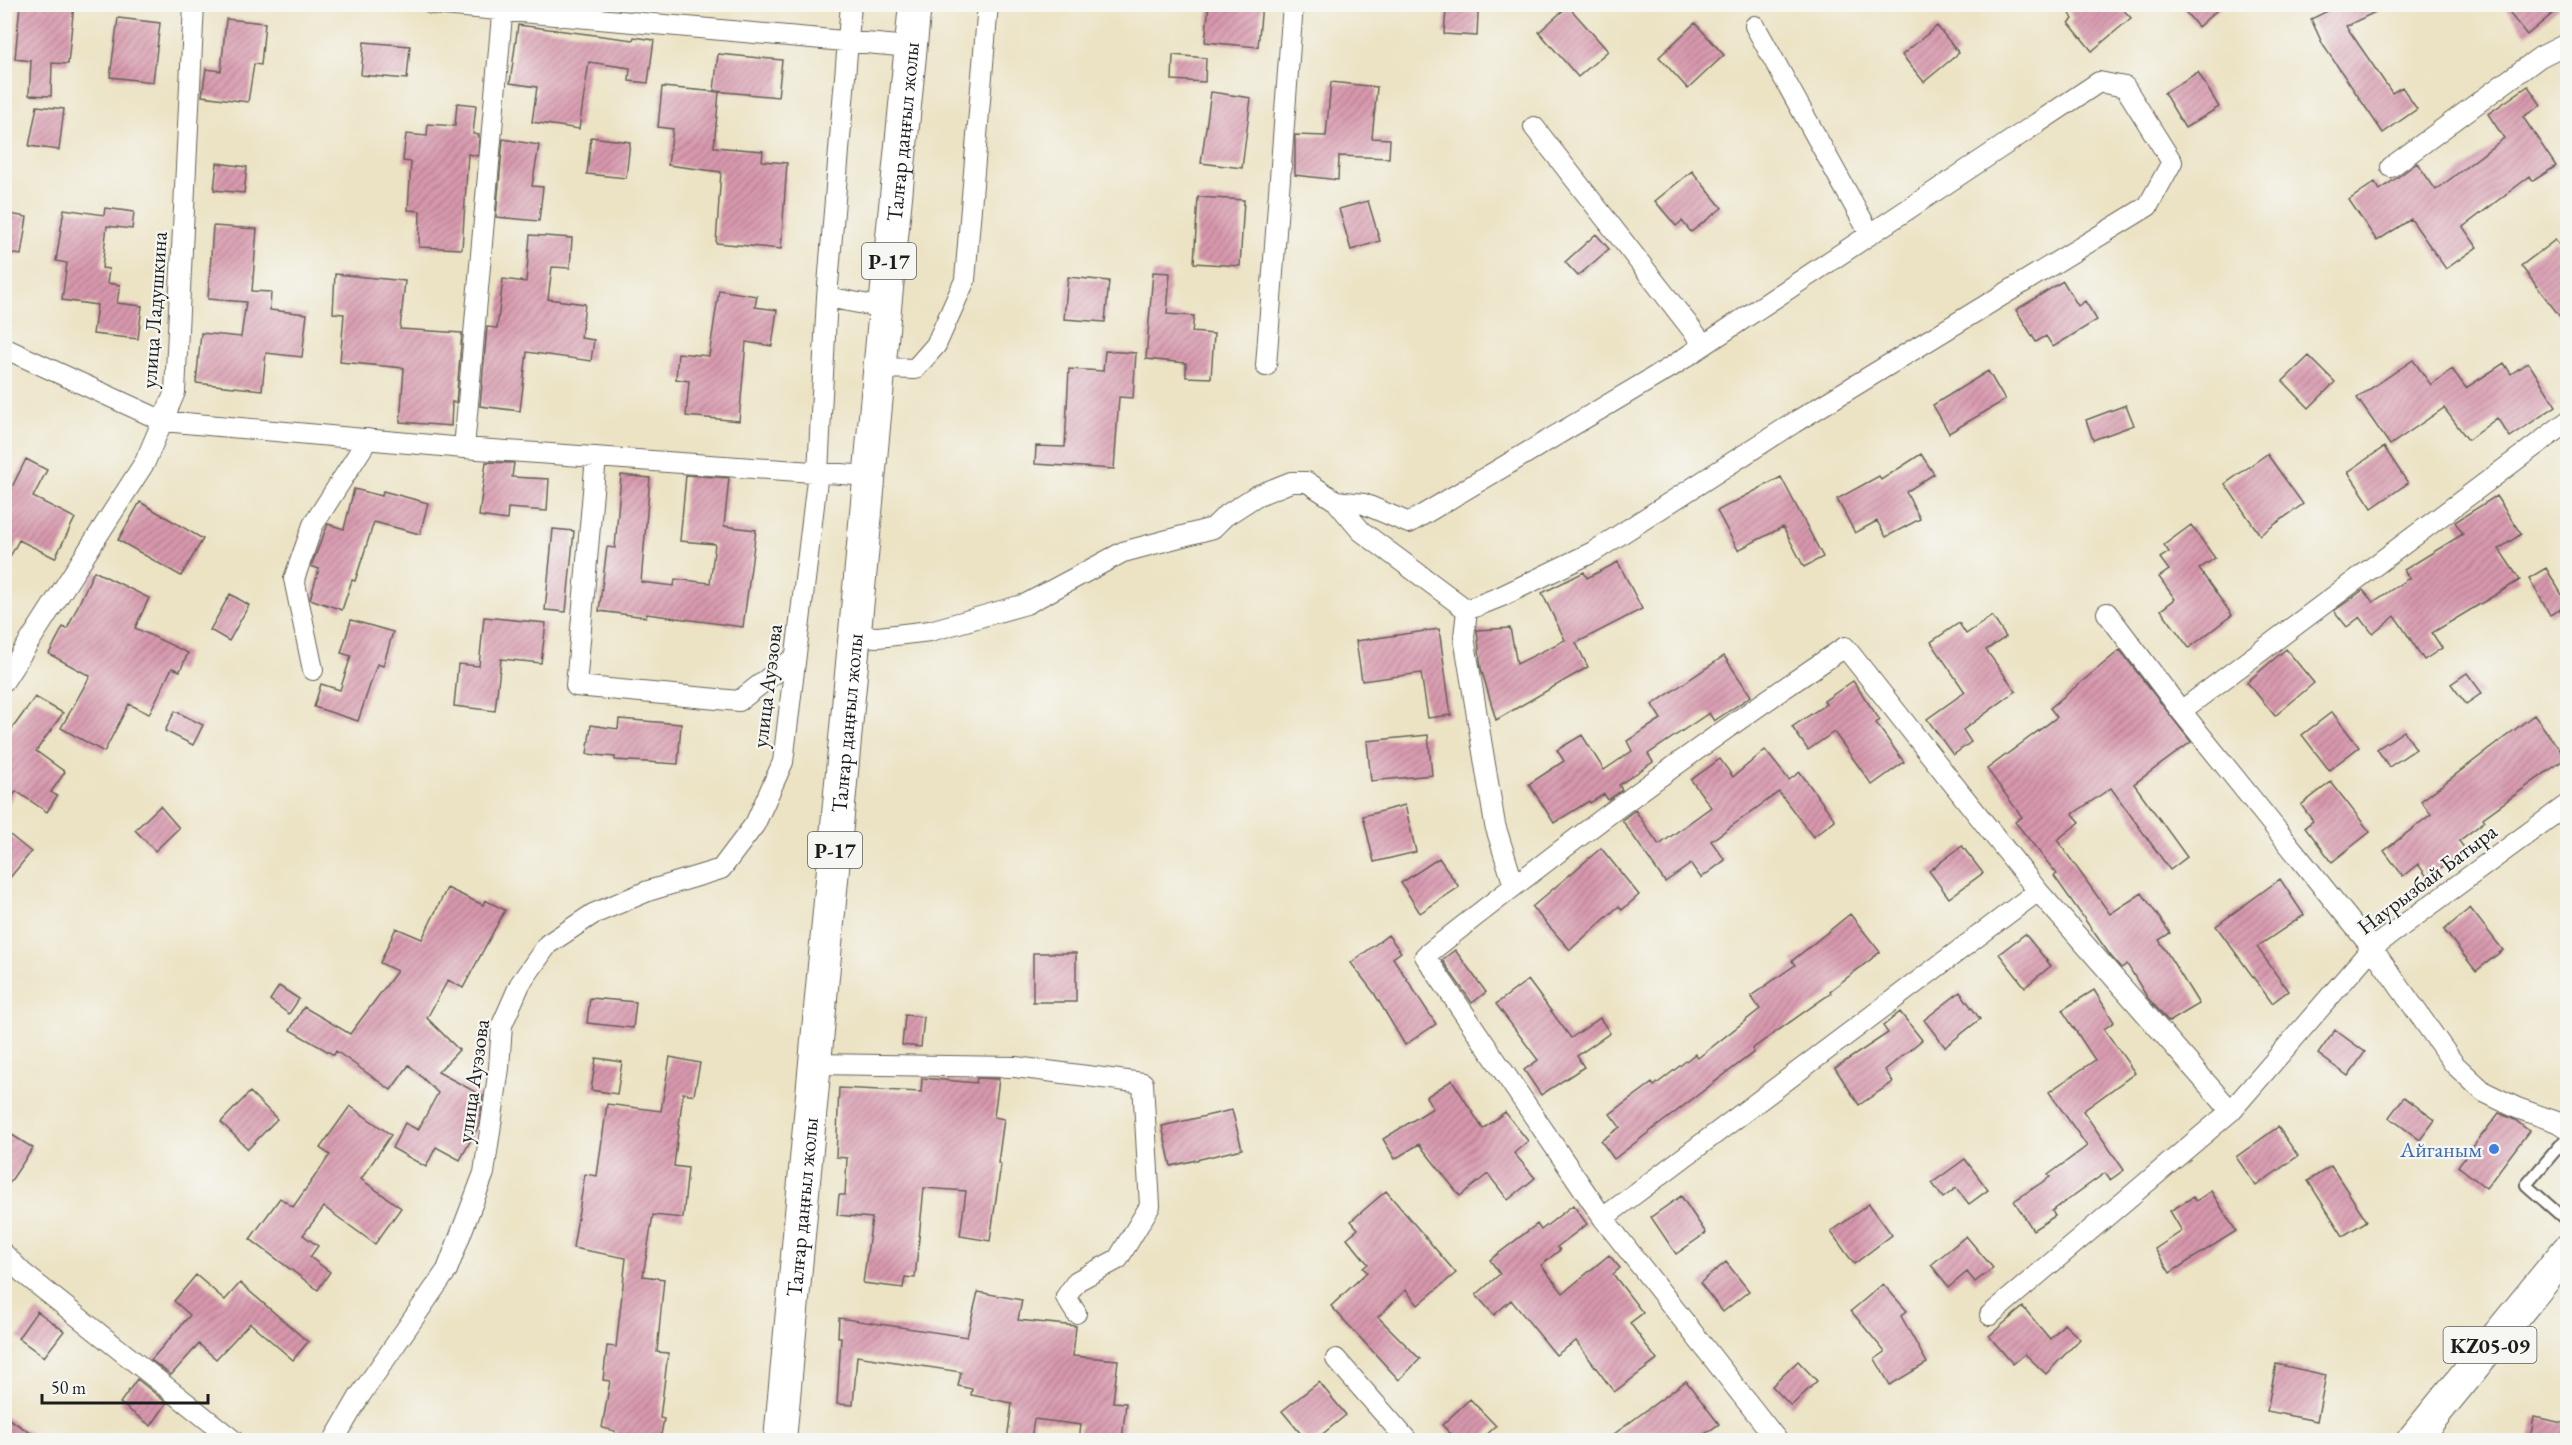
<svg xmlns="http://www.w3.org/2000/svg" width="2572" height="1445" font-family="'EB Garamond',serif">
	<style>
		.building { fill: url(#building-hatch) }
		.lines { fill: none; stroke-linecap: round; stroke-linejoin: round }
		.service-casing { stroke: #656257; stroke-width: 14 }
		.minor-casing { stroke: #656257; stroke-width: 22 }
		.primary-casing { stroke: #656257; stroke-width: 34 }
		.service { stroke: #fff; stroke-width: 10 }
		.minor { stroke: #fff; stroke-width: 20 }
		.primary { stroke: #fff; stroke-width: 32 }
		.shop-dot { fill: #3f7fe0; stroke: #f6f6f2; stroke-width: 2 }
		.labels { text-anchor: middle; dominant-baseline: central; stroke-width: 4.5; stroke-linejoin: round; paint-order: stroke }
		.shield { fill: #f6f6f2; stroke: #5d5d5c; stroke-width: 1.5 }
		.shield-label { font-size: 21px; font-weight: bold; fill: #1c1c1c }
		.street-label { font-size: 22px; fill: #1c1c1c; stroke: #f6f6f2 }
		.shop-label { font-size: 22px; fill: #366cbe; stroke: #f6f6f2; text-anchor: end }
	</style>
	<defs>
		<pattern id="building-hatch" width="6" height="6" patternUnits="userSpaceOnUse" patternTransform="scale(1.5)"><rect width="6" height="6" fill="#d898ad"/><path d="M-1 1l2-2M0 6l6-6M5 7l2-2" fill="none" stroke="#ae7b8c"/></pattern>
	</defs>
	<rect width="100%" height="100%" fill="#f6f6f2"/>
	<filter id="ink" filterUnits="userSpaceOnUse"><feTurbulence type="fractalNoise" baseFrequency=".0167" numOctaves="2"/><feDisplacementMap in="SourceGraphic" scale="12" xChannelSelector="R" yChannelSelector="G"/><feConvolveMatrix kernelMatrix="1 2 1 2 8 2 1 2 1" color-interpolation-filters="sRGB"/></filter>
	<filter id="wash" filterUnits="userSpaceOnUse"><feTurbulence type="fractalNoise" baseFrequency=".008" numOctaves="4" result="noise"/><feDisplacementMap in="SourceGraphic" scale="24" xChannelSelector="R" yChannelSelector="G"/><feGaussianBlur stdDeviation="1.35" result="paint"/><feColorMatrix in="noise" values="0 0 0 0 0 0 0 0 0 0 0 0 0 0 0 0 0 1.4 0 .05"/><feComposite in="paint" operator="in"/></filter>
	<g filter="url(#wash)">
		<rect width="100%" height="100%" fill="#ece3c4"/>
		<g id="blocks">
			<path class="building" d="M20,4H74L68,64L52,63L51,96L29,95L31,61L15,59Z
				M1209,4H1262L1258,47L1205,42Z
				M2065,4H2118L2131,18L2092,51L2069,23L2073,19Z
				M2179,4H2224L2198,27Z
				M2342,4H2392L2346,26L2392,93L2402,87L2417,109L2383,133L2323,45L2311,19Z
				M2502,4H2564L2527,35Z
				M1568,6L1608,51L1578,77L1539,32Z
				M1446,10L1478,13L1477,36L1444,34Z
				M118,18L160,23L153,82L110,77Z
				M226,19L265,23L261,65L254,64L248,102L202,96L206,69L221,71Z
				M1695,23L1724,55L1688,89L1659,57Z
				M518,25L633,40L634,37L654,40L648,83L629,81L630,68L589,62L579,129L532,122L537,87L510,83Z
				M1937,26L1959,53L1924,82L1902,55Z
				M364,42L410,46L407,79L361,75Z
				M718,54L782,60L778,97L714,91Z
				M1173,55L1206,58L1205,82L1172,80Z
				M2198,72L2219,107L2185,128L2164,93Z
				M1331,82L1377,87L1372,138L1390,139L1389,158L1339,156L1338,180L1295,175V135L1326,136Z
				M2528,86L2541,105L2523,117L2556,166L2533,181L2530,176L2463,227L2477,247L2446,269L2411,219L2377,241L2349,200L2375,182L2380,190L2417,163L2436,190L2504,138L2488,114Z
				M662,87L719,92L714,147L763,151L762,161L787,163L781,249L716,243L721,172L668,165L673,129L658,127Z
				M1211,92L1251,98L1242,168L1201,163Z
				M457,103L476,105L473,134L479,135L478,156L468,154L462,249L419,247L420,211L408,210L411,162L403,161L406,134L427,136L428,124L455,126Z
				M37,106L64,109L59,150L29,146Z
				M591,137L630,142L626,178L587,174Z
				M503,139L539,145L532,186L543,187L539,221L496,217Z
				M217,163L247,167L244,193L214,190Z
				M1692,171L1722,208L1691,232L1682,221L1676,226L1655,201Z
				M1198,197L1244,200L1240,266L1194,263Z
				M1368,201L1380,241L1351,250L1339,209Z
				M105,208L134,212L132,229L107,226L102,268L109,269L107,283L120,285L117,303L142,306L138,339L93,334L97,305L62,300L67,263L56,261L64,209L104,215Z
				M4,213L27,217L21,255L4,252Z
				M213,226L257,229L252,291L271,292L270,310L307,314L302,357L266,353L262,390L196,383L201,333L241,337L246,302L208,299Z
				M1596,234L1609,249L1578,276L1565,262Z
				M530,235L572,238L570,268L552,267L548,299L585,304L581,338L594,340L591,361L527,352L520,411L480,406L487,327L497,328L503,279L526,282Z
				M2555,240L2568,256V327L2521,266Z
				M1153,272L1170,273L1167,314L1194,316L1192,332L1214,334L1211,378L1186,377V363L1146,359Z
				M335,274L405,281L400,329L462,333L456,403L452,402L451,426L400,422L404,368L340,362L344,314L333,313Z
				M1068,277L1109,281L1105,322L1064,319Z
				M2063,281L2078,306L2085,301L2097,320L2053,347L2046,336L2036,342L2016,310Z
				M719,290L757,296L755,307L777,310L772,346L746,342L739,421L686,416L689,381L676,379L678,353L709,356Z
				M1105,351L1136,353L1133,398L1119,397L1114,469L1035,464L1036,446L1065,447L1069,369L1103,371Z
				M2309,356L2335,382L2309,408L2283,381Z
				M2413,360L2431,385L2452,369L2466,388L2504,363L2511,374L2528,362L2556,406L2510,437L2497,418L2468,440L2444,408L2390,445L2357,398Z
				M1988,371L2005,400L1949,433L1933,405Z
				M2126,405L2134,425L2093,440L2086,420Z
				M2384,447L2408,483L2372,508L2348,472Z
				M1921,454L1934,474L1906,492L1920,519L1886,537L1877,521L1855,533L1837,499L1879,476L1881,480Z
				M2267,454L2303,504L2260,535L2225,484Z
				M26,459L47,470L33,497L75,518L55,558L19,540L4,568V503Z
				M486,462L514,463L512,477L549,479L547,511L508,508L507,520L479,516Z
				M621,475L650,478L641,582L674,586L675,579L710,583L715,544L680,541L686,475L729,478L724,526L756,530L743,627L647,614L646,617L599,611L607,547L615,548Z
				M1781,477L1823,557L1804,567L1783,527L1738,550L1717,511Z
				M354,489L382,496L383,491L428,503L420,534L374,522L355,581L352,580L342,610L310,599L319,569L311,566L328,524L344,529Z
				M2496,496L2521,534L2499,549L2520,580L2432,633L2442,648L2424,660L2395,616L2373,634L2360,617L2347,627L2334,611L2363,590L2373,602L2409,578L2404,570L2463,534L2455,522Z
				M140,502L203,539L181,576L118,540Z
				M2191,525L2215,558L2199,569L2232,615L2189,648L2161,610L2175,599L2159,577L2169,570L2160,558L2169,552L2164,545Z
				M553,529L574,531L566,612L545,610Z
				M1618,562L1642,609L1576,643L1588,667L1496,720L1481,668L1477,630L1510,628L1517,664L1565,640L1542,593L1584,572L1587,578Z
				M2546,568L2568,605L2550,615L2529,578Z
				M94,571L149,598L135,628L188,653L180,671L172,668L149,714L129,704L104,752L61,728L90,676L49,654L63,627L67,629Z
				M230,594L249,605L229,641L210,630Z
				M1992,616L2006,637L1986,650L2016,691L1963,730L1971,742L1953,755L1927,719L1965,692L1931,642L1959,623L1966,634Z
				M484,617L546,623L541,663L501,659L495,711L454,706L458,664L479,666Z
				M351,620L393,632L383,666L377,664L358,721L314,707L321,684L340,690L351,656L341,653Z
				M1439,629L1451,715L1428,718L1421,673L1362,681L1356,641Z
				M2286,649L2314,683L2275,716L2247,682Z
				M2120,650L2191,742L2134,784L2187,857L2170,870L2111,788L2073,814L2080,822L2057,840L2110,914L2142,893L2170,933L2159,940L2199,1004L2169,1022L2147,997L2127,964L2121,968L2110,955L2054,876L2057,874L2015,822L2022,817L1987,769L2057,717L2050,708Z
				M1724,656L1751,696L1714,721L1709,713L1648,754L1653,762L1619,785L1622,790L1608,800L1604,794L1590,803L1589,801L1554,823L1529,784L1564,761L1557,750L1582,735L1604,770L1632,751L1627,741L1661,719L1652,705Z
				M2467,673L2482,693L2466,704L2451,684Z
				M1853,681L1880,720L1876,723L1904,762L1872,785L1834,732L1808,750L1792,727L1826,704L1824,701Z
				M35,697L63,713L36,751L65,772L51,792L57,796L47,812L16,791L4,810V740Z
				M175,711L203,725L193,745L165,731Z
				M2332,712L2359,747L2329,770L2302,735Z
				M2534,715L2566,758L2483,818L2485,821L2459,841L2465,849L2428,878L2418,864L2403,876L2384,851L2431,814L2421,801Z
				M619,719L681,724L678,764L615,760V757L587,754L591,725L618,729Z
				M2404,731L2416,749L2389,767L2377,749Z
				M1428,735L1432,775L1371,781L1367,741Z
				M1765,750L1789,780L1800,772L1835,820L1813,837L1779,792L1711,841L1725,860L1701,878L1691,864L1665,882L1622,820L1635,810L1659,845L1711,807L1691,780L1720,759L1733,777Z
				M2331,782L2370,832L2332,862L2305,827L2313,821L2301,805Z
				M1405,805L1416,852L1374,862L1363,816Z
				M160,806L179,828L155,851L135,830Z
				M4,830L31,852L4,885Z
				M1962,846L1983,873L1949,898L1929,871Z
				M1601,848L1639,895L1622,910L1619,906L1570,950L1532,907Z
				M1439,858L1459,887L1420,913L1401,883Z
				M2280,879L2304,915L2257,947L2288,991L2272,1003L2216,926Z
				M447,888L483,905L485,900L505,910L463,988L448,980L427,1018L459,1050L438,1072L483,1096L479,1125L460,1160L436,1147L426,1167L392,1148L405,1123L418,1130L438,1093L409,1065L391,1090L336,1051L334,1055L290,1030L304,1007L350,1034L397,971L380,963L396,928L422,939Z
				M2470,908L2503,950L2476,971L2444,930Z
				M1850,914L1880,952L1830,991L1831,993L1752,1049L1754,1052L1614,1159L1601,1141L1620,1127L1610,1114L1652,1083L1654,1086L1695,1054L1698,1058L1760,1009L1751,996L1795,965L1792,961Z
				M2025,934L2051,966L2025,987L1999,954Z
				M1388,935L1401,952L1393,958L1436,1024L1405,1045L1374,993L1351,963Z
				M1455,950L1486,992L1472,1003L1442,960Z
				M1033,953H1076V1002H1033Z
				M1528,980L1571,1038L1600,1018L1610,1033L1577,1056L1584,1067L1541,1095L1524,1070L1538,1060L1496,1004Z
				M279,986L299,999L289,1014L270,1000Z
				M2094,990L2114,1022L2104,1029L2135,1073L2083,1111L2124,1170L2110,1180L2105,1173L2052,1211L2055,1216L2033,1230L2014,1201L2050,1177L2048,1175L2087,1146L2049,1092L2095,1060L2062,1010Z
				M1960,992L1980,1019L1945,1047L1924,1020Z
				M590,998L636,1002L633,1028L587,1023Z
				M1900,1012L1922,1040L1885,1070L1893,1082L1859,1105L1835,1068L1888,1033L1883,1026Z
				M905,1015L924,1017L921,1047L902,1045Z
				M2335,1030L2365,1052L2348,1076L2318,1054Z
				M670,1057L700,1063L694,1095L683,1093L674,1166L688,1168L683,1218L653,1215L643,1276L664,1279L657,1352L668,1353L660,1418L664,1419L660,1440H614L615,1431L602,1428L610,1381L603,1380L607,1346L616,1347L626,1258L573,1248L585,1174L597,1176L607,1104L661,1111Z
				M596,1058L622,1062L617,1094L591,1090Z
				M922,1078L976,1083L977,1078L999,1079L994,1117L1004,1119L998,1163L1001,1164L990,1241L960,1236L966,1191L924,1188L915,1278L905,1277L903,1288L863,1283L872,1218L837,1215L839,1195H845L847,1158L836,1157L839,1088L921,1092Z
				M1452,1080L1483,1129L1505,1112L1528,1141L1514,1153L1535,1178L1508,1200L1488,1174L1460,1196L1419,1144L1395,1159L1383,1139L1433,1108L1426,1097Z
				M250,1092L277,1119L248,1149L221,1122Z
				M2404,1097L2435,1120L2420,1140L2389,1117Z
				M350,1106L391,1135L361,1179L401,1208L375,1244L324,1207L303,1235L318,1246L310,1257L330,1272L318,1290L250,1239L280,1198L293,1207L330,1155L320,1148Z
				M1232,1110L1242,1149L1171,1166L1162,1126Z
				M2499,1113L2515,1120L2529,1131L2486,1188L2458,1166Z
				M2278,1127L2298,1156L2256,1186L2236,1157Z
				M4,1130L33,1148L4,1191Z
				M1965,1159L1988,1190L1969,1204L1956,1188L1943,1198L1932,1183Z
				M2331,1166L2367,1221L2343,1236L2308,1181Z
				M1386,1191L1456,1273L1418,1305L1406,1290L1378,1317L1420,1359L1399,1380L1331,1306L1367,1272L1363,1268L1368,1264L1347,1238L1358,1229L1351,1221Z
				M2211,1191L2236,1231L2170,1273L2155,1249L2182,1231L2170,1211L2193,1197L2196,1201Z
				M1681,1196L1706,1233L1676,1254L1651,1217Z
				M1869,1204L1892,1235L1854,1264L1831,1232Z
				M1573,1205L1587,1224L1557,1247L1560,1250L1541,1265L1563,1293L1609,1255L1620,1268L1613,1274L1643,1313L1630,1323L1657,1360L1614,1392L1576,1341L1556,1355L1511,1300L1494,1315L1476,1295L1500,1274L1490,1260L1537,1224L1541,1230Z
				M1966,1236L1993,1268L1975,1282L1967,1272L1949,1287L1931,1265Z
				M1726,1262L1749,1291L1723,1312L1700,1283Z
				M196,1275L225,1300L240,1283L308,1342L293,1360L250,1323L216,1359L199,1344L171,1375L151,1360L190,1315L174,1301Z
				M1883,1284L1907,1311L1901,1316L1927,1363L1890,1385L1875,1359L1885,1352L1851,1311Z
				M978,1292L1022,1300L1018,1320L1076,1326L1073,1356L1118,1360L1113,1402L1126,1403L1122,1440H1079L1081,1425L1034,1419L1031,1440H1007L1012,1403L971,1395L972,1389L958,1386L961,1372L857,1356L853,1405L837,1404L841,1337H838L839,1318L967,1337Z
				M2023,1307L2050,1339L2064,1324L2080,1339L2046,1374L2025,1354L2013,1364L1989,1336Z
				M37,1311L64,1331L44,1357L18,1338Z
				M1798,1361L1817,1381L1791,1406L1772,1386Z
				M2276,1364L2326,1375L2317,1421L2267,1411Z
				M137,1379L167,1403L151,1426L120,1403Z
				M1686,1381L1719,1424L1696,1440H1606Z
				M1319,1382L1346,1415L1315,1440H1306L1282,1411Z
				M1470,1399L1496,1426L1481,1440H1457L1442,1425Z
				M4,1416L42,1440H4Z
				M2534,1417L2568,1424V1440H2530Z"/>
		</g>
	</g>
	<g filter="url(#ink)">
		<use href="#blocks" fill-opacity="0" stroke="#656257" stroke-width="1.5"/>
		<g class="lines">
			<defs>
				<path id="service" d="M2568,1136L2526,1185L2568,1222"/>
				<path id="minor" d="M432,4L910,47
					M1755,26L1870,234
					M1534,127L1704,345
					M2391,167L2540,57L2568,43
					M827,297L885,308
					M4,348L163,421L464,448L870,476
					M1266,366L1293,4
					M880,368L915,369L936,345L965,280L988,4
					M464,448L503,4
					M596,457L576,686L739,701L794,658
					M1336,501L1364,504L1409,523L1671,367L2099,82L2125,87L2172,162L2148,206L1792,424L1593,552L1502,596L1467,610L1464,637L1495,825L1514,886
					M2107,613L2181,711L2372,948L2454,1064L2484,1092L2517,1108L2557,1122L2568,1129
					M855,636L878,637L930,631L1026,604L1123,552L1213,528L1225,516L1256,496L1291,482H1307L1336,501L1361,531L1467,610
					M313,670L294,579L313,525L368,439
					M4,681L145,462L175,392L194,4
					M2181,711L2568,421
					M815,1064L1015,1067L1143,1083L1150,1206L1118,1259L1077,1281L1066,1297L1076,1313
					M1603,1218L2038,891
					M4,1254L23,1273L233,1440
					M1990,1315L2231,1111L2372,948L2568,804
					M1336,1359L1407,1440
					M334,1440L359,1397L447,1270L484,1173L499,1068L502,1025L520,984L548,944L593,914L648,891L721,869L755,824L783,762L818,472L827,297L851,4
					M1777,1440L1603,1218L1425,956C1561,848 1701,743 1845,647L2038,891L2231,1111"/>
				<g id="primary">
					<path id="s1" d="M780,1440L885,308L915,4"/>
					<path d="M2413,1440L2568,1250"/>
				</g>
			</defs>
			<use href="#service" class="service-casing"/>
			<use href="#minor" class="minor-casing"/>
			<use href="#primary" class="primary-casing"/>
			<use href="#service" class="service"/>
			<use href="#minor" class="minor"/>
			<use href="#primary" class="primary"/>
		</g>
	</g>
	<circle class="shop-dot" cx="2494" cy="1149" r="6"/>
	<g class="labels">
		<g class="shield">
			<rect x="862" y="243" width="54" height="36" rx="4.5"/>
			<rect x="808" y="832" width="54" height="36" rx="4.5"/>
			<rect x="2443.5" y="1327" width="93" height="36" rx="4.5"/>
		</g>
		<g class="shield-label">
			<text x="889" y="261">P-17</text>
			<text x="835" y="850">P-17</text>
			<text x="2490" y="1345">KZ05-09</text>
		</g>
		<g class="street-label">
			<text stroke="none"><textPath href="#s1" startOffset="1314">Талғар даңғыл жолы</textPath></text>
			<text transform="translate(154 310) rotate(-86)">улица Ладушкина</text>
			<text transform="translate(767 686) rotate(-83)">улица Ауэзова</text>
			<text stroke="none"><textPath href="#s1" startOffset="720">Талғар даңғыл жолы</textPath></text>
			<text transform="translate(2427 879) rotate(-37)">Наурызбай Батыра</text>
			<text transform="translate(473 1081) rotate(-82)">улица Ауэзова</text>
			<text stroke="none"><textPath href="#s1" startOffset="234">Талғар даңғыл жолы</textPath></text>
		</g>
		<g class="shop-label">
			<text x="2482" y="1149">Айганым</text>
		</g>
	</g>
	<rect width="2572" height="1445" fill="none" stroke="#f6f6f2" stroke-width="24"/>
	<path d="M42 1394v9h166v-9" fill="none" stroke="#1c1c1c" stroke-width="3"/>
	<text x="51" y="1394" font-size="18" fill="#1c1c1c" stroke="#f6f6f2" stroke-width="4.5" paint-order="stroke">50 m</text>
</svg>
